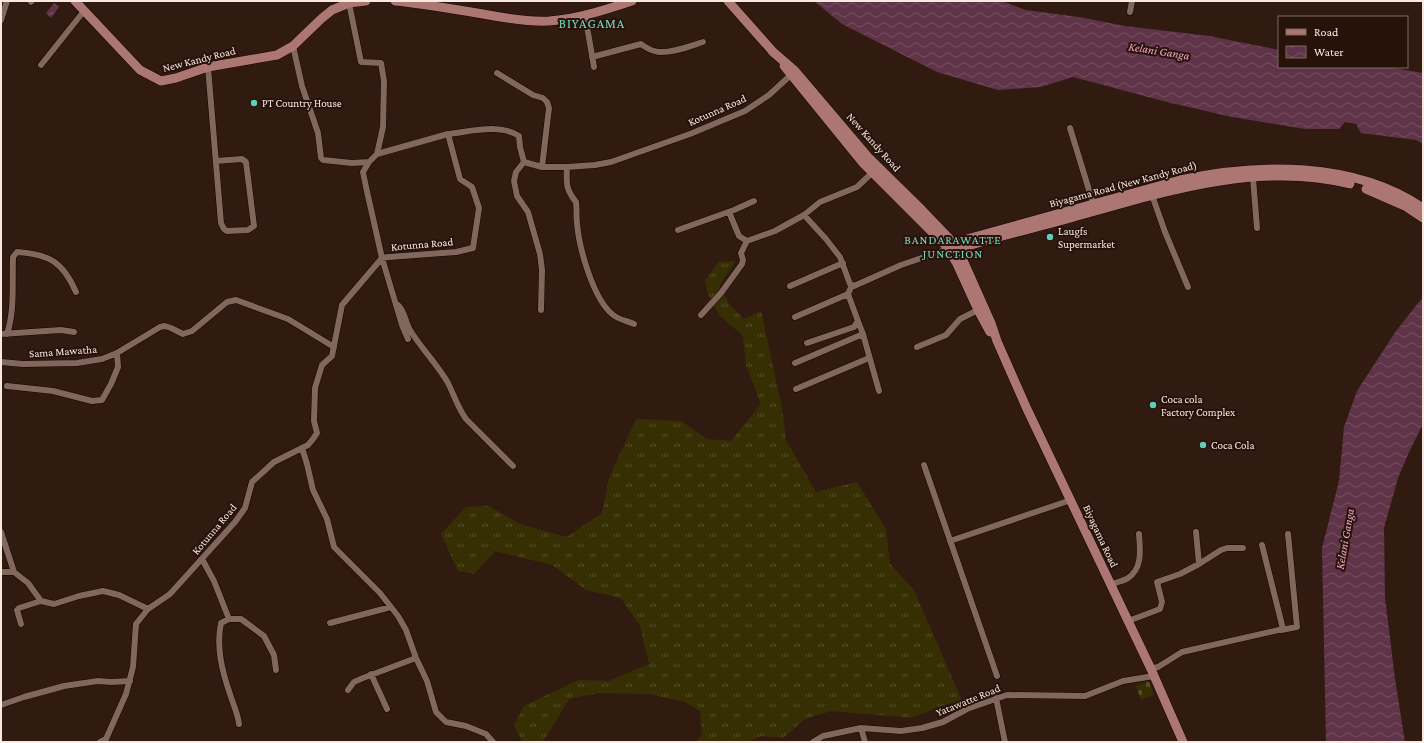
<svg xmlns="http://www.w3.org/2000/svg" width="1424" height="743" font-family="'Crimson Pro',serif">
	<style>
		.grass { fill: url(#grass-tufts) }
		.cemetery { fill: url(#cemetery-stones) }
		.water { fill: url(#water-waves) }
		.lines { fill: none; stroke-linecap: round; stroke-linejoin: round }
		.minor-casing { stroke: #170501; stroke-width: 7 }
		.primary-casing { stroke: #170501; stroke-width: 10 }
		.minor { stroke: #82675c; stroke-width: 6 }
		.primary { stroke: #ac7673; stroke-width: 9 }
		.poi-dot { fill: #5dceb8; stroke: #261208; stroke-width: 1.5 }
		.labels { text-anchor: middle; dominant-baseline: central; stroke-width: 4; stroke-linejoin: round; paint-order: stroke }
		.street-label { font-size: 11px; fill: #f9e9e3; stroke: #261208 }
		.poi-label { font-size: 11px; fill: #f9e9e3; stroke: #261208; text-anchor: start }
		.water-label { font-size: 12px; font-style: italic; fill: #f4a8ca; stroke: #261208 }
		.neighbourhood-label { font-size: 12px; letter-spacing: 1px; fill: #76dbc6; stroke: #261208 }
		.quarter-label { font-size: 13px; letter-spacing: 1px; fill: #76dbc6; stroke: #261208 }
	</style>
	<defs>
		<pattern id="grass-tufts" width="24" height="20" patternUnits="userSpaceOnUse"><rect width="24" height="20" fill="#372f04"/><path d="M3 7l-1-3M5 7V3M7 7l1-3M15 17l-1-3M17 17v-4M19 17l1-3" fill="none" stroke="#554d28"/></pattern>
		<pattern id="cemetery-stones" width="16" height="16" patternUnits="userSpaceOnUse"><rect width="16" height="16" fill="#372f04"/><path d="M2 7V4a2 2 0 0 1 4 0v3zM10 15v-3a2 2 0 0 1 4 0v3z" fill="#554d28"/></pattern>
		<pattern id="water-waves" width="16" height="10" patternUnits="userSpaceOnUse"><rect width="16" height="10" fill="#5f3448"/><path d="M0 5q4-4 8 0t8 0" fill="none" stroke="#775162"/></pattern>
	</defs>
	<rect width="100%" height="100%" fill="#311b11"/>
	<path class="grass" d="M736,261L719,286L730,305L744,319L761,311L782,408L786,440L816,492L857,482L886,529L890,564L914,590L962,701L944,705L912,718L831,711L805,719L783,738L761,736L748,742H695L702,735L700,711L685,702L649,694L598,693L569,699L543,742H524L521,740L514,725L524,706L578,680L609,681L649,664L640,626L621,598L586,590L552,565L495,551L474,574L458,571L441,534L466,507L489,506L520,524L567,537L602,513L609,478L636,419L681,421L707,439L731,441L761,404L746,365L743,336L719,315L708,295L705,280L719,262Z"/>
	<path class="cemetery" d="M1149,681L1154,695L1141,700L1136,686Z"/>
	<path class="water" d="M814,1H1001L1026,10L1079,17L1125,26L1209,36L1279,50V67H1387L1423,73V144L1416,140L1361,133L1356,124L1345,122L1339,129H1305L1232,117L1167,102L1073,77L1041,87L998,90L937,72L842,24Z
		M54,3L59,7L51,18L46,13Z
		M1423,297V424L1409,452L1398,478L1384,528L1385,597L1395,679L1405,742H1326L1322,548L1339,481L1344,427L1357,391L1396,331Z"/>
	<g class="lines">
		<defs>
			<path id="minor" d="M31,2L32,1
				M349,3L361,62L381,63L384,81L383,127L377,154
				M1130,12L1132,1
				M585,15L594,67
				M1,20L7,1
				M293,46L302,86L318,133L321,158L323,160L352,163L369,162L363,172L366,187L382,258L402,325L408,339
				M592,57L641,44C646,48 652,51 659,52C673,53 690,46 703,42
				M41,65L84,11
				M208,67L221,223L224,229L227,231L248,230L254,226L246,162L242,159L216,161
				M497,73L533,95L543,98L547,102L549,108L542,167
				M1070,128L1093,203
				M369,162L377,154L448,134
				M524,162L516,172L514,181L517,196L528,212L540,254L542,270L541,310
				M567,167C566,183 566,190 576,202C577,209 576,216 577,223C579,248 593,298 612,314C617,319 627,321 634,324
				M1253,178L1257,228
				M1152,195L1165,232L1188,287
				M729,212L739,236L747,241
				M804,215L826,239L840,257L850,284L854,286L901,265L948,249
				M678,230L734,210L754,201
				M790,286L843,263
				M398,305C405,311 405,322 410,330C421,348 437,364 448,383C454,395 458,408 466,419L513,466
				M701,315L721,293L742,264L743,260L741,253L747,241L775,231L804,215L820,202L857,187L875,170
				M795,317L848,294L852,285
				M858,321L863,334L879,391
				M1,334L61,330L74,332
				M7,334C15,310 12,283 13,257L17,252C49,254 63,262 76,292
				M807,343L854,327L858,321L848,294
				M917,347L946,335L960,319L978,310
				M1,362L23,364L77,363L102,359L117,353L160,327L165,326L171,328L183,334L192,331L227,302L236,300L288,319L334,347
				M795,363L863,334
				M7,386L53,391L92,401L102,400L111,384L118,367L117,353
				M796,389L869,358
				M302,448L307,464L313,490L327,519L334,547L380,593L398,616L406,630L416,658L427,681L436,712L446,722L466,726L486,734L493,742
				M924,465L997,676
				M1,532L14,572
				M1196,532L1199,564
				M950,541L1071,500
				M202,559L214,581L229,619
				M1,572H14L28,583L41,601
				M1111,585C1116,582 1124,581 1128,578C1143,568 1140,549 1139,534
				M1128,621L1160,609L1162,602L1157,582L1180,574L1199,564L1221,550L1227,548H1243
				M330,623L391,607
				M21,624L17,610L19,608L41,601L54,604L79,596L103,591L119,595L148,609
				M1281,630L1297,627L1288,534
				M1151,669L1158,667L1182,652L1283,629L1262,545
				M371,674L387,709
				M348,690L354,682L363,678L416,658
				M996,698L1005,742
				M1,705L24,697L64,686L98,681L111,682L130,681
				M239,724C238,714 233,704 230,694C222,671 216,647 221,623L229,619H241L264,636L274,655L276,670
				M861,728L865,742
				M100,742L106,739L126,694L133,667L136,624L148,609L170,594L235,522L245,508L252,482L274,462L308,445L313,439L317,433L314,421L315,388L322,365L332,356L342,305L382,258L389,257L456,252L473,248L479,208L472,187L460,179L448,134C469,132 499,123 519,136L520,147L524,162L542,167H567L595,165L611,162L690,134L745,111L769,95L794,72
				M813,742L823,736L861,728L901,731L922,728L943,722L967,709L1007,695L1085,696L1123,681L1154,676"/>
			<path id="primary" d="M75,1L140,70L161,81L176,78L208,67L277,55L293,46L321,19L332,10L349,3L366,1
				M395,1C425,4 454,9 483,14C504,18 527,22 549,21C577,19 605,10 632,1
				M728,1L775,54
				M772,51L795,71L868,157L922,210L947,236L958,249L991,323L997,341L1027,409L1151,669L1183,742
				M784,66L862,162L945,245L956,262L978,310L990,332
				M1366,189L1405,206L1423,218
				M945,245L1180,180C1259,163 1354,161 1423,208
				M950,252C988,238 1028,230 1067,219C1156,194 1257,160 1350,184"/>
		</defs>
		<use href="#minor" class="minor-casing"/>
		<use href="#primary" class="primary-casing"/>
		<use href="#minor" class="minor"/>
		<use href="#primary" class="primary"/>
	</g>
	<g class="poi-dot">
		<circle cx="254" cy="103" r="4"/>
		<circle cx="1050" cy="237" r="4"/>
		<circle cx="1153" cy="405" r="4"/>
		<circle cx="1203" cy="445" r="4"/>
	</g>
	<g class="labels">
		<g class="street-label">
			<text transform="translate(199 59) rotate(-14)">New Kandy Road</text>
			<text transform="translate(717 110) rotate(-24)">Kotunna Road</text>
			<text transform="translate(874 142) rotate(48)">New Kandy Road</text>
			<text transform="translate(1123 184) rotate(-15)">Biyagama Road (New Kandy Road)</text>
			<text transform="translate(422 244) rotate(-5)">Kotunna Road</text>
			<text transform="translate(63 351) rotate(-4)">Sama Mawatha</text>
			<text transform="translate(214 529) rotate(-50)">Kotunna Road</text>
			<text transform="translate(1101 536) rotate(65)">Biyagama Road</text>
			<text transform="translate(968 700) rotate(-22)">Yatawatte Road</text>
		</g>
		<g class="poi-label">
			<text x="262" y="103">PT Country House</text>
			<text x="1058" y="231">Laugfs<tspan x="1058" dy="13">Supermarket</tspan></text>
			<text x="1161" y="399">Coca cola<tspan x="1161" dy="13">Factory Complex</tspan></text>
			<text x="1211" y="445">Coca Cola</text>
		</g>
		<g class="water-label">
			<text transform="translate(1159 51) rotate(9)">Kelani Ganga</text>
			<text transform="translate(1345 539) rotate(-80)">Kelani Ganga</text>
		</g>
		<g class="neighbourhood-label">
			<text x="953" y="240">BANDARAWATTE<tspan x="953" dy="14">JUNCTION</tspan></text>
		</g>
		<g class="quarter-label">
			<text x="592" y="23">BIYAGAMA</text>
		</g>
	</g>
	<rect width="1424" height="743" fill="none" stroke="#f9e9e3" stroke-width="4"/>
	<rect x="1278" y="16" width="130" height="52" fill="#261208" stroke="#7a6860"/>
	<rect x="1286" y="29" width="20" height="6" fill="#ac7673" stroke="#7a6860"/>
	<text x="1314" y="36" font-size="12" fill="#f9e9e3">Road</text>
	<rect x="1286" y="46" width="20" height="12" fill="url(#water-waves)" stroke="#7a6860"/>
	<text x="1314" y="56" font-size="12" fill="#f9e9e3">Water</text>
</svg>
